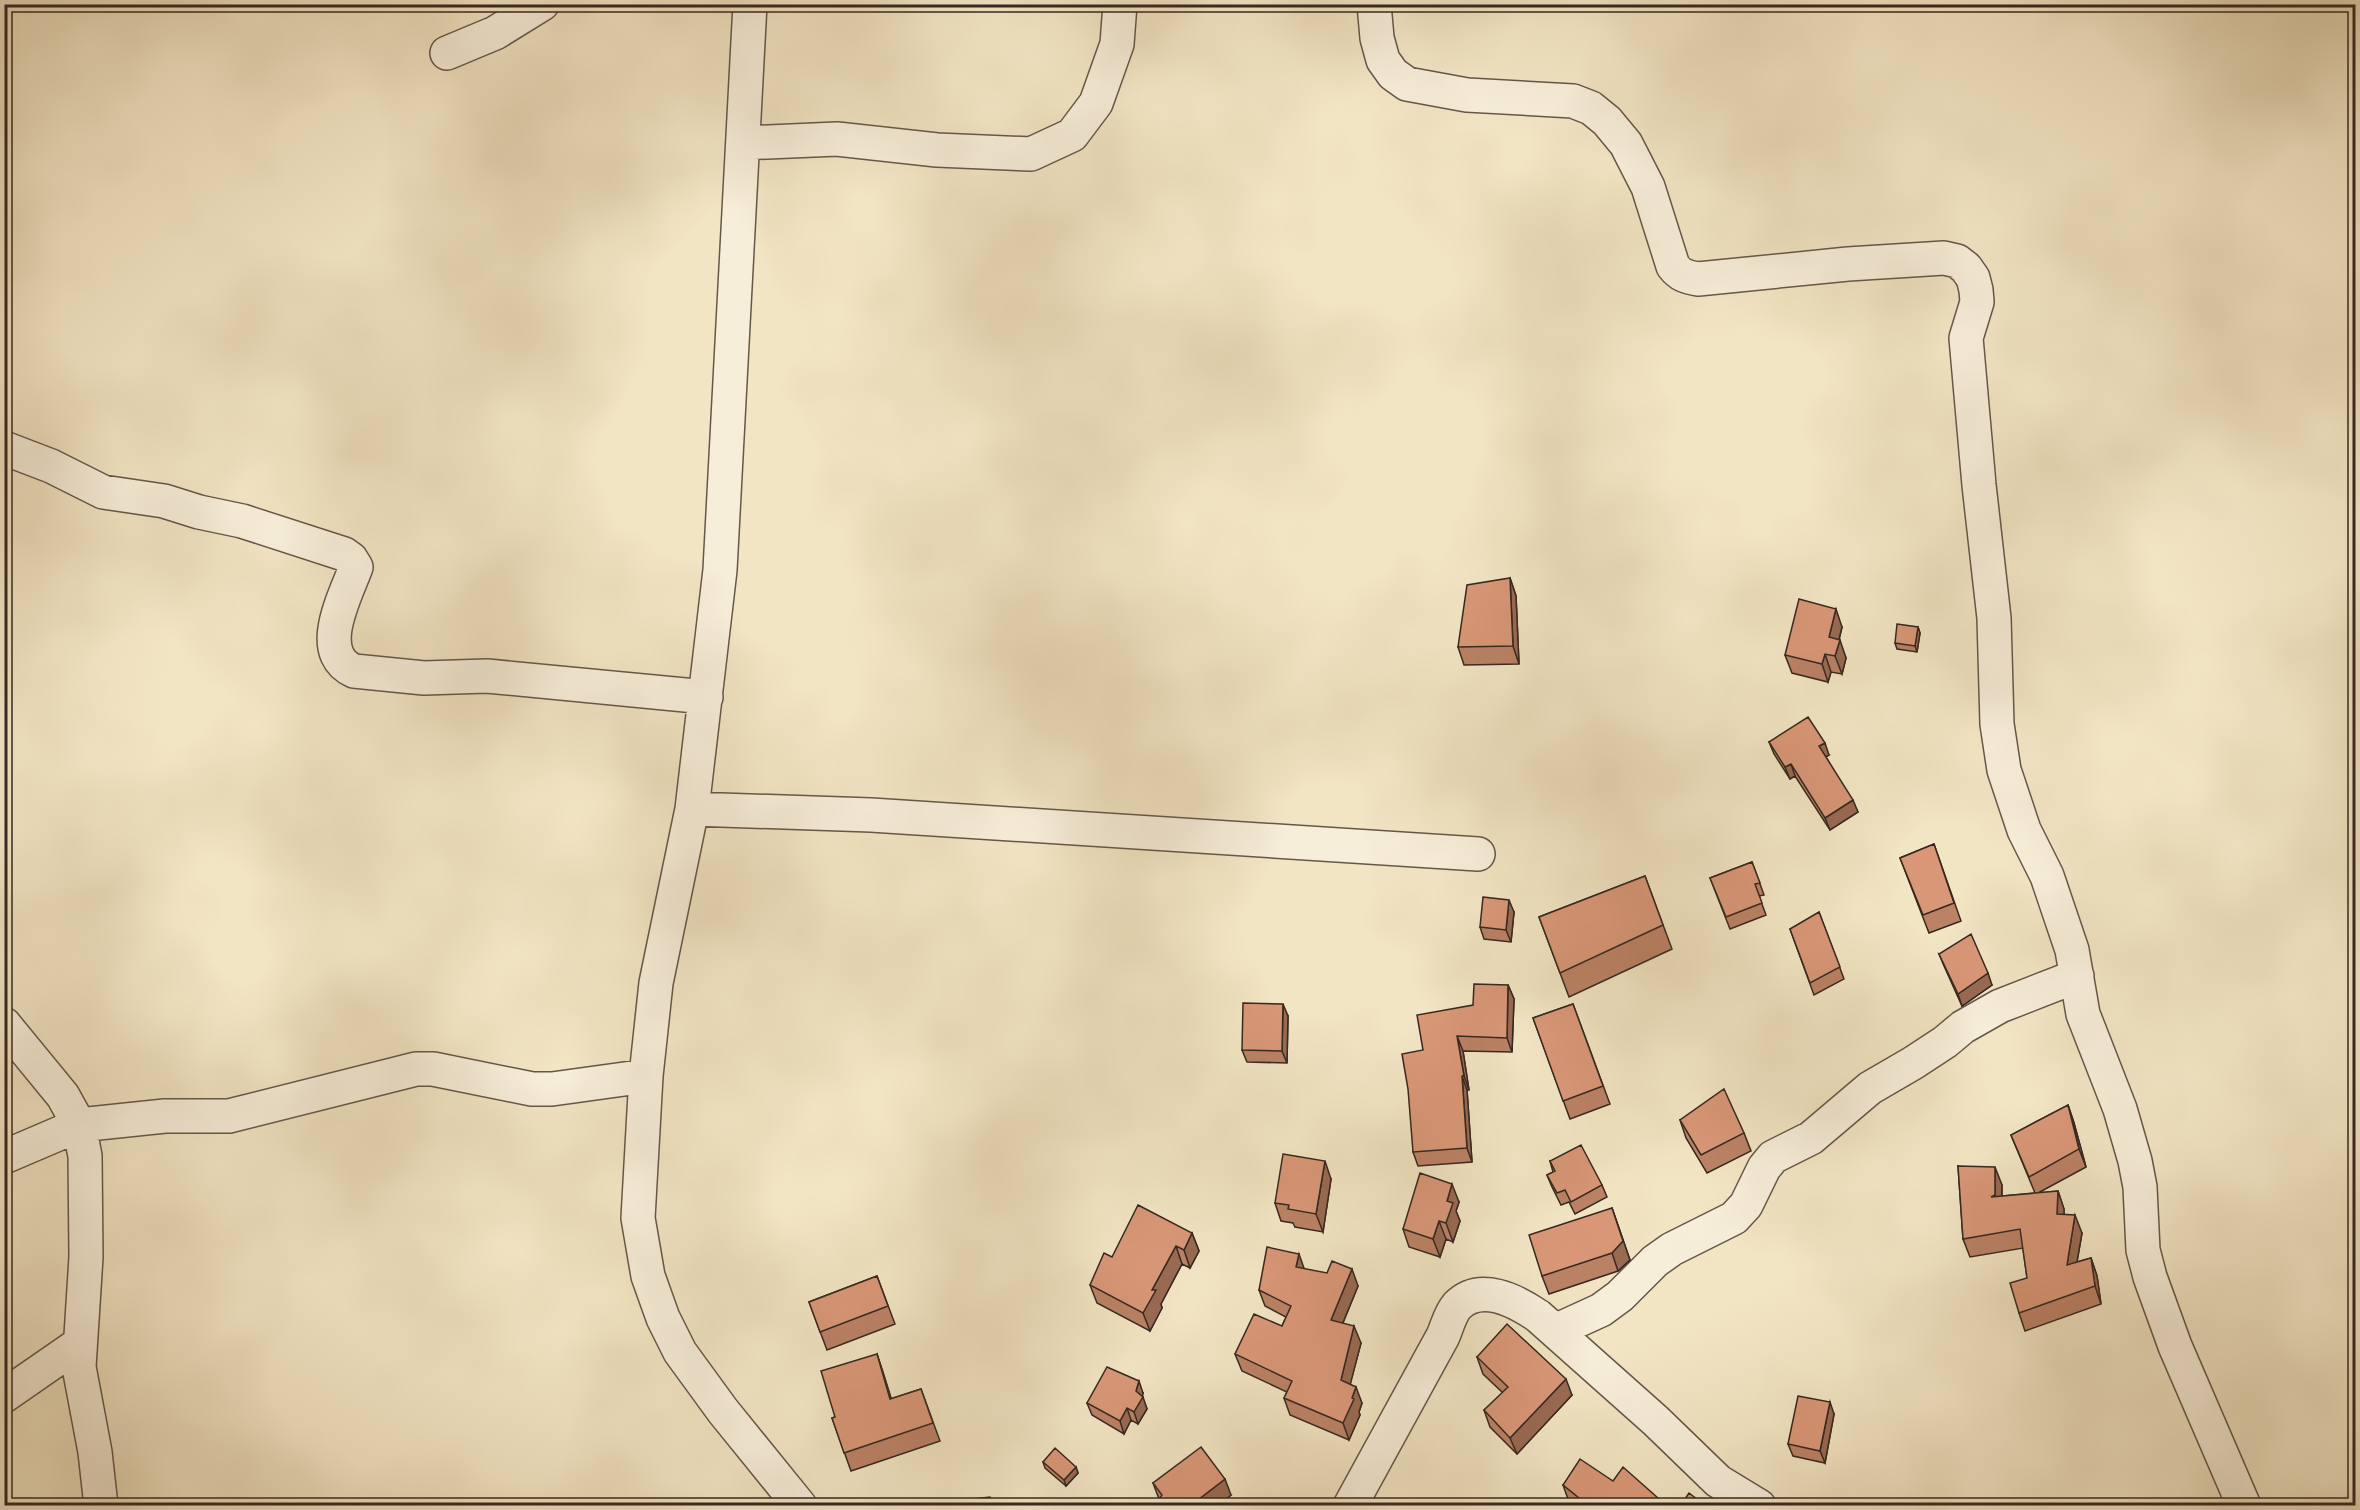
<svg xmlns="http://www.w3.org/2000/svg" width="2360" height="1510" font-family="Vollkorn,serif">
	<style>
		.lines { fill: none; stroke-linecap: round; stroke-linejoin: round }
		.minor-casing { stroke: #655749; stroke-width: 36 }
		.minor { stroke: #f7eed9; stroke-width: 33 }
		.wall { fill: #bb8266; stroke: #362820; stroke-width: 1.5 }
		.shaded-wall { fill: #986a53; stroke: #362820; stroke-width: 1.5 }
		.building { fill: #d99777; stroke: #362820; stroke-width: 1.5 }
	</style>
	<rect width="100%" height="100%" fill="#f2e5c4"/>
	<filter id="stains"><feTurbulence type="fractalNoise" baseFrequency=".00333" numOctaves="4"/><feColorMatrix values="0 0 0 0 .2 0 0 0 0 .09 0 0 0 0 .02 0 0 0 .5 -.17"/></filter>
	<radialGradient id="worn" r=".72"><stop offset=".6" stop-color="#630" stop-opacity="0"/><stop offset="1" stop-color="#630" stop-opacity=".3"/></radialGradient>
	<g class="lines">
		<defs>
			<path id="minor" d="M750,4L720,570L692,809L656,983L646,1076L638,1218L648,1276L663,1318L680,1352L723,1411L800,1506
				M1374,4L1377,38L1383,60L1393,74L1407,84L1467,95L1573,101L1591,108L1607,121L1626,144L1648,187L1673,266C1680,275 1686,277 1698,279L1848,264L1944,258L1957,261L1966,268L1973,278L1976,290L1977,302L1966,338L1979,485L1994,618L1997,724L2004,770L2024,830L2047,876L2072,950L2083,1014L2120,1109L2135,1161L2140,1187L2143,1250L2150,1277L2175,1346L2244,1506
				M447,53L495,33L542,4
				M743,143L837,139L937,150L1031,154L1072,135L1096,103L1117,44L1120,4
				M4,448L51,466L103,492L164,501L199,512L242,521L344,554L351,559L356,567C345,597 314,653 354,671L424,678L487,676L706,697
				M692,809L871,815L1478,854
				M4,1024L63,1096L79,1125L85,1156L86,1257L79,1367L95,1452L101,1506
				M4,1157L79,1125L165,1116H229L416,1069H433L532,1089H552L646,1076
				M1555,1331L1601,1310L1620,1296L1655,1261L1672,1249L1734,1218L1746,1205L1764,1168L1773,1157L1811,1138L1870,1088L1913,1063L1945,1042L1963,1027L2000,1006L2077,976
				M4,1396L79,1344
				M1350,1506L1443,1336C1447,1327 1450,1314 1457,1306C1480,1282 1516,1301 1538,1316L1656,1421L1718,1481L1759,1506"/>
		</defs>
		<use href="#minor" class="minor-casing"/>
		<use href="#minor" class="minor"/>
	</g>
	<path class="wall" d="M1510,578L1516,596L1519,664L1464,665L1458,647Z
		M1842,627L1839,640L1846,658L1842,674L1831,672L1828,682L1792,673L1785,655Z
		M1918,627L1920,633L1917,652L1897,649L1895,643Z
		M1769,742L1829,755L1826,757L1858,812L1830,830L1795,776L1790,779L1774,754Z
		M1934,844L1961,921L1929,933L1900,858Z
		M1752,862L1764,895L1759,896L1766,915L1730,929L1710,878Z
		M1645,876L1672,949L1569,997L1539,917Z
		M1514,912L1511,942L1484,939L1480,927Z
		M1819,912L1844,979L1814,995L1790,929Z
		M1939,954L1992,985L1962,1006L1944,966Z
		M1508,985L1514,999L1512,1052L1463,1051L1469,1090H1467L1472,1162L1418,1166L1413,1152L1423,1050L1473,1005Z
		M1573,1004L1610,1104L1570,1119L1533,1018Z
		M1288,1016L1287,1063L1247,1062L1242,1050Z
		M2068,1105L2074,1123L2086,1167L2038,1193L2058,1191L2064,1209V1215L2082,1233L2077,1262L2091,1258L2097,1276L2101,1304L2025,1331L2019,1313L2027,1278L2023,1248L1970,1257L1963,1239L1958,1166L2002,1185V1196L2035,1193L2011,1135Z
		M1680,1120L1744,1133L1751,1151L1707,1173L1686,1138Z
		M1550,1161L1602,1185L1607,1197L1575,1214L1569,1202L1561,1205L1552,1187L1547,1175L1553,1172Z
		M1331,1179L1323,1232L1295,1227L1293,1223L1281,1221L1275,1203Z
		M1459,1202L1456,1211L1460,1221L1453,1242L1446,1239L1440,1257L1409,1247L1403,1229Z
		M1612,1208L1630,1260L1618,1271L1549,1294L1542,1276Z
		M1192,1233L1199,1251L1190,1268L1182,1264L1161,1304L1162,1308L1150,1331L1097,1303L1090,1285L1112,1257Z
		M1304,1269L1358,1286L1343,1323L1361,1343L1350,1384L1362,1403L1359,1412L1360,1415L1349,1440L1290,1415L1284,1398L1287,1392L1242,1371L1235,1354L1282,1326L1286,1317L1265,1306L1259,1290Z
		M877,1276L895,1324L827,1350L809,1302Z
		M877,1354L891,1399L921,1389L940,1441L851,1471L832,1418L835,1417Z
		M1477,1357L1572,1395L1517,1454L1490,1427L1484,1410L1503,1393L1483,1374Z
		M1143,1393L1142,1396L1147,1409L1138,1424L1131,1420L1124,1434L1092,1415L1087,1403Z
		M1834,1414L1825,1463L1793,1456L1788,1444Z
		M1043,1462L1076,1467L1078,1473L1066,1486L1045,1468Z
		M1613,1481L1667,1506H1576L1568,1499L1563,1485Z
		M1153,1483L1231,1495L1218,1506H1154L1159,1499Z"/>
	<path class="shaded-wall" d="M1510,578L1516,596L1519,664L1513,646Z
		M1836,609L1842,627L1835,655L1829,637Z
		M1918,627L1920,633L1917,652L1915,646Z
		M1840,640L1846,658L1842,674L1835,656Z
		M1825,654L1831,672L1828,682L1822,664Z
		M1825,743L1829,755L1824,758L1819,746Z
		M1791,764L1795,776L1790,779L1785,767Z
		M1853,800L1858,812L1830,830L1825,818Z
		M1509,900L1514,912L1511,942L1506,930Z
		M1988,973L1992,985L1962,1006L1958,994Z
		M1508,985L1514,999L1512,1052L1507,1038Z
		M1283,1004L1288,1016L1287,1063L1282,1051Z
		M1457,1036L1463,1051L1469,1090L1464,1076Z
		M1462,1076L1467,1090L1472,1162L1467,1148Z
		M2068,1105L2074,1123L2086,1167L2079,1149Z
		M1325,1161L1331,1179L1323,1232L1316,1214Z
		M1995,1167L2002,1185L2001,1213L1995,1195Z
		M1452,1184L1459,1202L1456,1211L1460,1221L1453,1242L1446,1223L1447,1201Z
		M2058,1191L2064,1209V1232L2057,1214Z
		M1612,1208L1630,1260L1618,1271L1612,1253Z
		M2075,1215L2082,1233L2073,1284L2067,1265Z
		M1439,1221L1446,1239L1440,1257L1433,1239Z
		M1192,1233L1199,1251L1190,1268L1184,1250Z
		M1176,1246L1182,1264L1161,1304L1162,1308L1150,1331L1143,1313L1152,1290Z
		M1299,1254L1305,1271L1296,1267Z
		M2091,1258L2097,1276L2101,1304L2095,1286Z
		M1352,1269L1358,1286L1337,1337L1331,1320Z
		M1354,1326L1361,1343L1347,1397L1341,1380Z
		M877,1354L883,1372L897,1417L890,1399Z
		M1566,1379L1572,1395L1517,1454L1510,1438Z
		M1139,1381L1143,1393L1142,1399L1143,1397L1147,1409L1138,1424L1134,1412L1136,1391Z
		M1356,1387L1362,1403L1359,1412L1360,1415L1349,1440L1343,1423Z
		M1830,1402L1834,1414L1825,1463L1820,1451Z
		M1127,1408L1131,1420L1124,1434L1120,1421Z
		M1076,1467L1078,1473L1066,1486L1064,1480Z
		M1225,1479L1231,1495L1218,1506H1190Z"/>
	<path class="building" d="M1510,578L1513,646L1458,647L1467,585Z
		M1799,599L1836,609L1829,637L1840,640L1835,656L1825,654L1822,664L1785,655Z
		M1897,624L1918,627L1915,646L1895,643Z
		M1808,717L1825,743L1819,746L1853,800L1825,818L1791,764L1785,767L1769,742Z
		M1934,844L1954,903L1923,915L1900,858Z
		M1752,862L1760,883L1755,884L1762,903L1726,917L1710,878Z
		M1645,876L1663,925L1560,973L1539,917Z
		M1483,897L1509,900L1506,930L1480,927Z
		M1819,912L1840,967L1810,983L1790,929Z
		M1971,934L1988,973L1958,994L1939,954Z
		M1474,984L1508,985L1507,1038L1457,1036L1464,1076H1462L1467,1148L1413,1152L1408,1089L1402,1054L1423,1050L1417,1015L1473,1005Z
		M1243,1003L1283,1004L1282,1051L1242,1050Z
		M1573,1004L1603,1086L1563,1101L1533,1018Z
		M1724,1089L1744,1133L1701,1155L1680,1120Z
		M2068,1105L2079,1149L2029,1177L2011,1135Z
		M1581,1145L1602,1185L1571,1202L1565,1190L1557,1193L1547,1175L1555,1171L1550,1161Z
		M1283,1154L1325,1161L1316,1214L1288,1209L1289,1205L1275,1203Z
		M1958,1166L1995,1167V1195L1991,1197L2058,1191L2057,1214L2075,1215L2067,1265L2091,1258L2095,1286L2019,1313L2010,1283L2027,1278L2020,1229L1963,1239Z
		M1420,1173L1452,1184L1447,1201L1453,1203L1446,1223L1439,1221L1433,1239L1403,1229Z
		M1138,1205L1192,1233L1184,1250L1176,1246L1152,1290H1156L1143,1313L1090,1285L1104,1253L1112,1257Z
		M1612,1208L1623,1241L1612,1253L1542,1276L1529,1235Z
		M1267,1247L1299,1254L1296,1267L1327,1273L1332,1261L1352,1269L1331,1320L1354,1326L1341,1380L1356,1387L1352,1398L1354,1399L1343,1423L1284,1398L1292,1381L1235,1354L1254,1314L1282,1326L1291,1306L1259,1290Z
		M877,1276L888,1306L820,1332L809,1302Z
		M1507,1324L1566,1379L1510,1438L1484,1410L1508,1387L1477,1357Z
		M877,1354L890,1399L921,1389L933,1423L844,1453L832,1418L835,1417L821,1371Z
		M1107,1367L1139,1381L1136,1391L1143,1397L1134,1412L1127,1408L1120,1421L1087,1403Z
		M1798,1396L1830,1402L1820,1451L1788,1444Z
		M1201,1447L1225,1479L1190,1506H1154L1162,1495L1153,1483Z
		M1055,1448L1076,1467L1064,1480L1043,1462Z
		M1580,1459L1613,1481L1623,1467L1667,1506H1589L1563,1485Z
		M1689,1493L1706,1506H1680Z
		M990,1497L991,1506H937V1503Z"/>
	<rect width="2360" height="1510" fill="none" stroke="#f2e5c4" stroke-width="24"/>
	<rect x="6" y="6" width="2348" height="1498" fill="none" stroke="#362820" stroke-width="3"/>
	<rect x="12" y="12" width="2336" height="1486" fill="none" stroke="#362820" stroke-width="1.5"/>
	<rect width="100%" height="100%" filter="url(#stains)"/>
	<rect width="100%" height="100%" fill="url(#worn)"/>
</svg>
